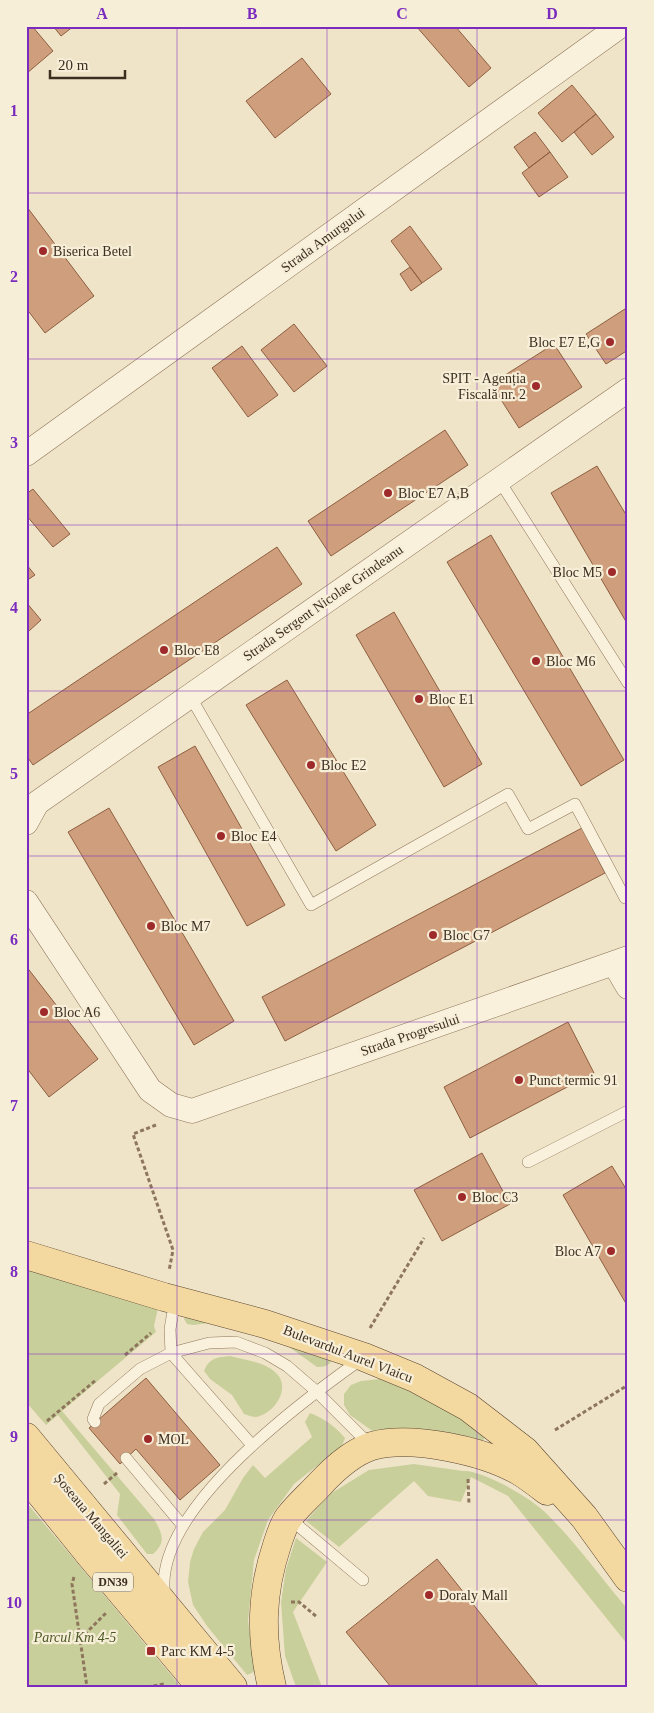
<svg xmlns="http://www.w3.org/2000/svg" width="654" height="1713" font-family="Georgia,serif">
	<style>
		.green { fill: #c9cf9b }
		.building { fill: #cf9f7d; stroke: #8d5f41 }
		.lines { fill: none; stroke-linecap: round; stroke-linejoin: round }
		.service-casing { stroke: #8d765c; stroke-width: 12 }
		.minor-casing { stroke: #8d765c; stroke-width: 25 }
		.primary-casing { stroke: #5b4430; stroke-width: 29 }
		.path { stroke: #8d765c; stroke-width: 3; stroke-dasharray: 4 2.5; stroke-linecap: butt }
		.service { stroke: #faf1dc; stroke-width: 11 }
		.minor { stroke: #faf1dc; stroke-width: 24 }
		.primary { stroke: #f3d9a0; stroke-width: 28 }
		.grid { fill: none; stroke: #7b2cbf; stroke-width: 1; stroke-opacity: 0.55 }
		.poi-dot { fill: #9e2a2b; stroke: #f7eed8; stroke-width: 2 }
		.labels { text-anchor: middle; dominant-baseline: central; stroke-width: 4.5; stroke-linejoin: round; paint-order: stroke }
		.shield { fill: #f7eed8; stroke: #756857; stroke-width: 1 }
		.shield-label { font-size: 12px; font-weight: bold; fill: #3d2e20 }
		.street-label { font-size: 14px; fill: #3d2e20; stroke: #f7eed8 }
		.poi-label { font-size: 14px; fill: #3d2e20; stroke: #f7eed8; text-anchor: start }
		.park-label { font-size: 14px; font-style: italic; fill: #4d5a26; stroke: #f7eed8 }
		.neatline { fill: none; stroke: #7b2cbf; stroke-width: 2 }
		.grid-label { font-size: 16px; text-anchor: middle; font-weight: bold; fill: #7b2cbf }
	</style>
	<rect width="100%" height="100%" fill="#f0e4c8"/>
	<path class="green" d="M26,1267L159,1304L154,1326L156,1332L62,1411L154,1519C162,1533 167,1542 153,1554H147L117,1515L120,1494L58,1415L46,1425L26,1402Z
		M193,1312C241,1323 287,1335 332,1355C333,1365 325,1367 317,1367L278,1339L251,1331L208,1323L194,1325L187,1324L184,1319L187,1314Z
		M230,1356C245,1360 266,1362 277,1374C291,1389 274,1414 256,1417C252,1417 248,1415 244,1414L232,1395L210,1379L204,1371C209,1358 218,1357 230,1356Z
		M389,1378L487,1432L482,1443L378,1435L350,1415L344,1405V1394L351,1385L361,1381Z
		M310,1413C325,1419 335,1426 345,1438L342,1446L294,1484L268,1520L254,1560L248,1621L256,1671L247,1675L207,1626L193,1605L188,1582L190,1562L194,1549L203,1532L225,1510L243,1478L253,1465L265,1478L312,1437L305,1422Z
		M414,1464L463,1471C483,1470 533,1499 547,1514C575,1542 600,1576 625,1606L628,1620V1645L508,1496L471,1477L461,1502L428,1496L414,1481L339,1547L306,1521L330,1494L369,1470Z
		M26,1502L181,1687H26Z
		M296,1538L327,1562L293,1612L322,1687H296L285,1656L281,1602L286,1569Z"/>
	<path class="building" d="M26,26H32L53,51L26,74Z
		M53,26H74L61,36Z
		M416,26H455L491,68L469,87Z
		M302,58L331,94L275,138L246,101Z
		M572,85L596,114L562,142L538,113Z
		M596,114L614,137L592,155L574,132Z
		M535,132L550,152L529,168L514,147Z
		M550,152L568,177L539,197L522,173Z
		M27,207L94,296L45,333L26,308Z
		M410,226L442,269L422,283L391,241Z
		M410,267L422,283L411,291L400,274Z
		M628,307V350L606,364L586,334Z
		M294,324L327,366L294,392L261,350Z
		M554,344L582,387L519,428L491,384Z
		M242,346L278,395L248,417L212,368Z
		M445,430L468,465L331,556L308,521Z
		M597,466L628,518V625L551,493Z
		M33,489L70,534L53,547L26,515V494Z
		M491,535L624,760L581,786L447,562Z
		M277,547L302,584L33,765L26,755V715Z
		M26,564L35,575L26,581Z
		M26,602L41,620L29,631L26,628Z
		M394,612L482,764L444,787L356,635Z
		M287,680L376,825L336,851L246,705Z
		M195,746L285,905L247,926L158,767Z
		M109,808L234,1021L194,1045L68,832Z
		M582,828L605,873L285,1041L262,997Z
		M26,966L98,1059L49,1097L26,1067Z
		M568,1022L594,1073L470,1138L444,1087Z
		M482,1153L510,1204L442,1241L414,1190Z
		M612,1166L628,1192V1307L563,1195Z
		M146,1378L220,1465L180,1500L136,1449L120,1464L89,1428Z
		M437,1559L539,1687H391L346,1632Z"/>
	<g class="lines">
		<defs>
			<path id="service" d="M499,480L628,683
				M190,696L311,905L508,794L528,829L575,804L625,898
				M528,1162L628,1111
				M175,1300L170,1329L171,1353L252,1445
				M95,1422L93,1419L99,1404L140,1369L171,1353L209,1343L236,1342L265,1353L287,1366L316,1391L370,1445
				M126,1458L183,1526
				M289,1518L363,1580
				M165,1597C150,1512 302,1401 363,1358"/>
			<path id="minor" d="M26,454L620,26
				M26,823L37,803L628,390
				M26,902L150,1090L171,1105L192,1111L628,958
				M614,963L628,987"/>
			<path id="primary" d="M26,1255L164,1297L265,1324L364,1357L415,1378L468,1407L525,1451L584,1517L628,1578
				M26,1437L233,1687
				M26,1476L89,1554L201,1687
				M272,1687C260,1637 261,1593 277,1545C280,1536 283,1525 289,1517C298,1505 310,1495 320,1484C334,1469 353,1452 372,1446C412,1435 484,1451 519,1471C529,1477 538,1484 547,1491"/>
		</defs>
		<use href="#service" class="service-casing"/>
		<use href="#minor" class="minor-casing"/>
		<use href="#primary" class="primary-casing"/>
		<path class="path" d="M156,1125L133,1134L173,1250L169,1271
			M370,1328L424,1238
			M125,1355L151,1333
			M47,1421L96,1380
			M555,1430L628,1385
			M468,1479L469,1505
			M104,1484L117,1473
			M74,1577L72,1584L87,1687
			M291,1602H299L317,1617
			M80,1639L106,1613
			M147,1687L164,1684"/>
		<use href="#service" class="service"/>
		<use href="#minor" class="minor"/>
		<use href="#primary" class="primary"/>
	</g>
	<path class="grid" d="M177,26V1687M327,26V1687M477,26V1687M26,193H628M26,359H628M26,525H628M26,691H628M26,856H628M26,1022H628M26,1188H628M26,1354H628M26,1520H628"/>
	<g class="poi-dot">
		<circle cx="43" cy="251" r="5"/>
		<circle cx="610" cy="342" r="5"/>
		<circle cx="536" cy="386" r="5"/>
		<circle cx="388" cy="493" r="5"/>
		<circle cx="612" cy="572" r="5"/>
		<circle cx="164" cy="650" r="5"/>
		<circle cx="536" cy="661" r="5"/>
		<circle cx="419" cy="699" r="5"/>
		<circle cx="311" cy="765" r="5"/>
		<circle cx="221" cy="836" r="5"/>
		<circle cx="151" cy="926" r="5"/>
		<circle cx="433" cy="935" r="5"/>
		<circle cx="44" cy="1012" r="5"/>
		<circle cx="519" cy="1080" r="5"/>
		<circle cx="462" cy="1197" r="5"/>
		<circle cx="611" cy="1251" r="5"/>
		<circle cx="148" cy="1439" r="5"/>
		<circle cx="429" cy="1595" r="5"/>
		<rect x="146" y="1646" width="10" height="10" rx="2.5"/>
	</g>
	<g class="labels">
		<rect class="shield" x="93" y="1572.5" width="40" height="19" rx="4"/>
		<g class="shield-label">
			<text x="113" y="1582">DN39</text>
		</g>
		<g class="street-label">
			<text transform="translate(323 240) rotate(-36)">Strada Amurgului</text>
			<text transform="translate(323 603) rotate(-35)">Strada Sergent Nicolae Grindeanu</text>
			<text transform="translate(410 1035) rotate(-19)">Strada Progresului</text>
			<text transform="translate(348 1354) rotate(21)">Bulevardul Aurel Vlaicu</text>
			<text transform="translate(91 1516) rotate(50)">Șoseaua Mangaliei</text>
		</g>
		<g class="poi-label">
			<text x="53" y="251">Biserica Betel</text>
			<text x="600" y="342" text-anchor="end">Bloc E7 E,G</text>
			<text x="526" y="378" text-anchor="end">SPIT - Agenția<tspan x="526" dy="16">Fiscală nr. 2</tspan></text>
			<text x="398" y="493">Bloc E7 A,B</text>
			<text x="602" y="572" text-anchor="end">Bloc M5</text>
			<text x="174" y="650">Bloc E8</text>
			<text x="546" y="661">Bloc M6</text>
			<text x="429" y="699">Bloc E1</text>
			<text x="321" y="765">Bloc E2</text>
			<text x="231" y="836">Bloc E4</text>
			<text x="161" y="926">Bloc M7</text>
			<text x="443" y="935">Bloc G7</text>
			<text x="54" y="1012">Bloc A6</text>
			<text x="529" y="1080">Punct termic 91</text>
			<text x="472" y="1197">Bloc C3</text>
			<text x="601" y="1251" text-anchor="end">Bloc A7</text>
			<text x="158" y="1439">MOL</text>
			<text x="439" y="1595">Doraly Mall</text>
			<text x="161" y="1651">Parc KM 4-5</text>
		</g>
		<g class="park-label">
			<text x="75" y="1637">Parcul Km 4-5</text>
		</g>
	</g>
	<rect width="654" height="1713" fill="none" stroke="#f7eed8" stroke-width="55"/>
	<path d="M50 70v8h75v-8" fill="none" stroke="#3d2e20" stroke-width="2.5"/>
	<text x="58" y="70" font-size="15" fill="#3d2e20" stroke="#f7eed8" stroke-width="4" paint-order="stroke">20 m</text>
	<rect x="28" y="28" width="598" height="1658" class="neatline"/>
	<g class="grid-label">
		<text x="102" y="19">A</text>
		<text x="252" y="19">B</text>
		<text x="402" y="19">C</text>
		<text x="552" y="19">D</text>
		<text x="14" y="116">1</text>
		<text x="14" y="282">2</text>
		<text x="14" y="448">3</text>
		<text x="14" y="613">4</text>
		<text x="14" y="779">5</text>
		<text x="14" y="945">6</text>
		<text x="14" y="1111">7</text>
		<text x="14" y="1277">8</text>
		<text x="14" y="1442">9</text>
		<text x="14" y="1608">10</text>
	</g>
</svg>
